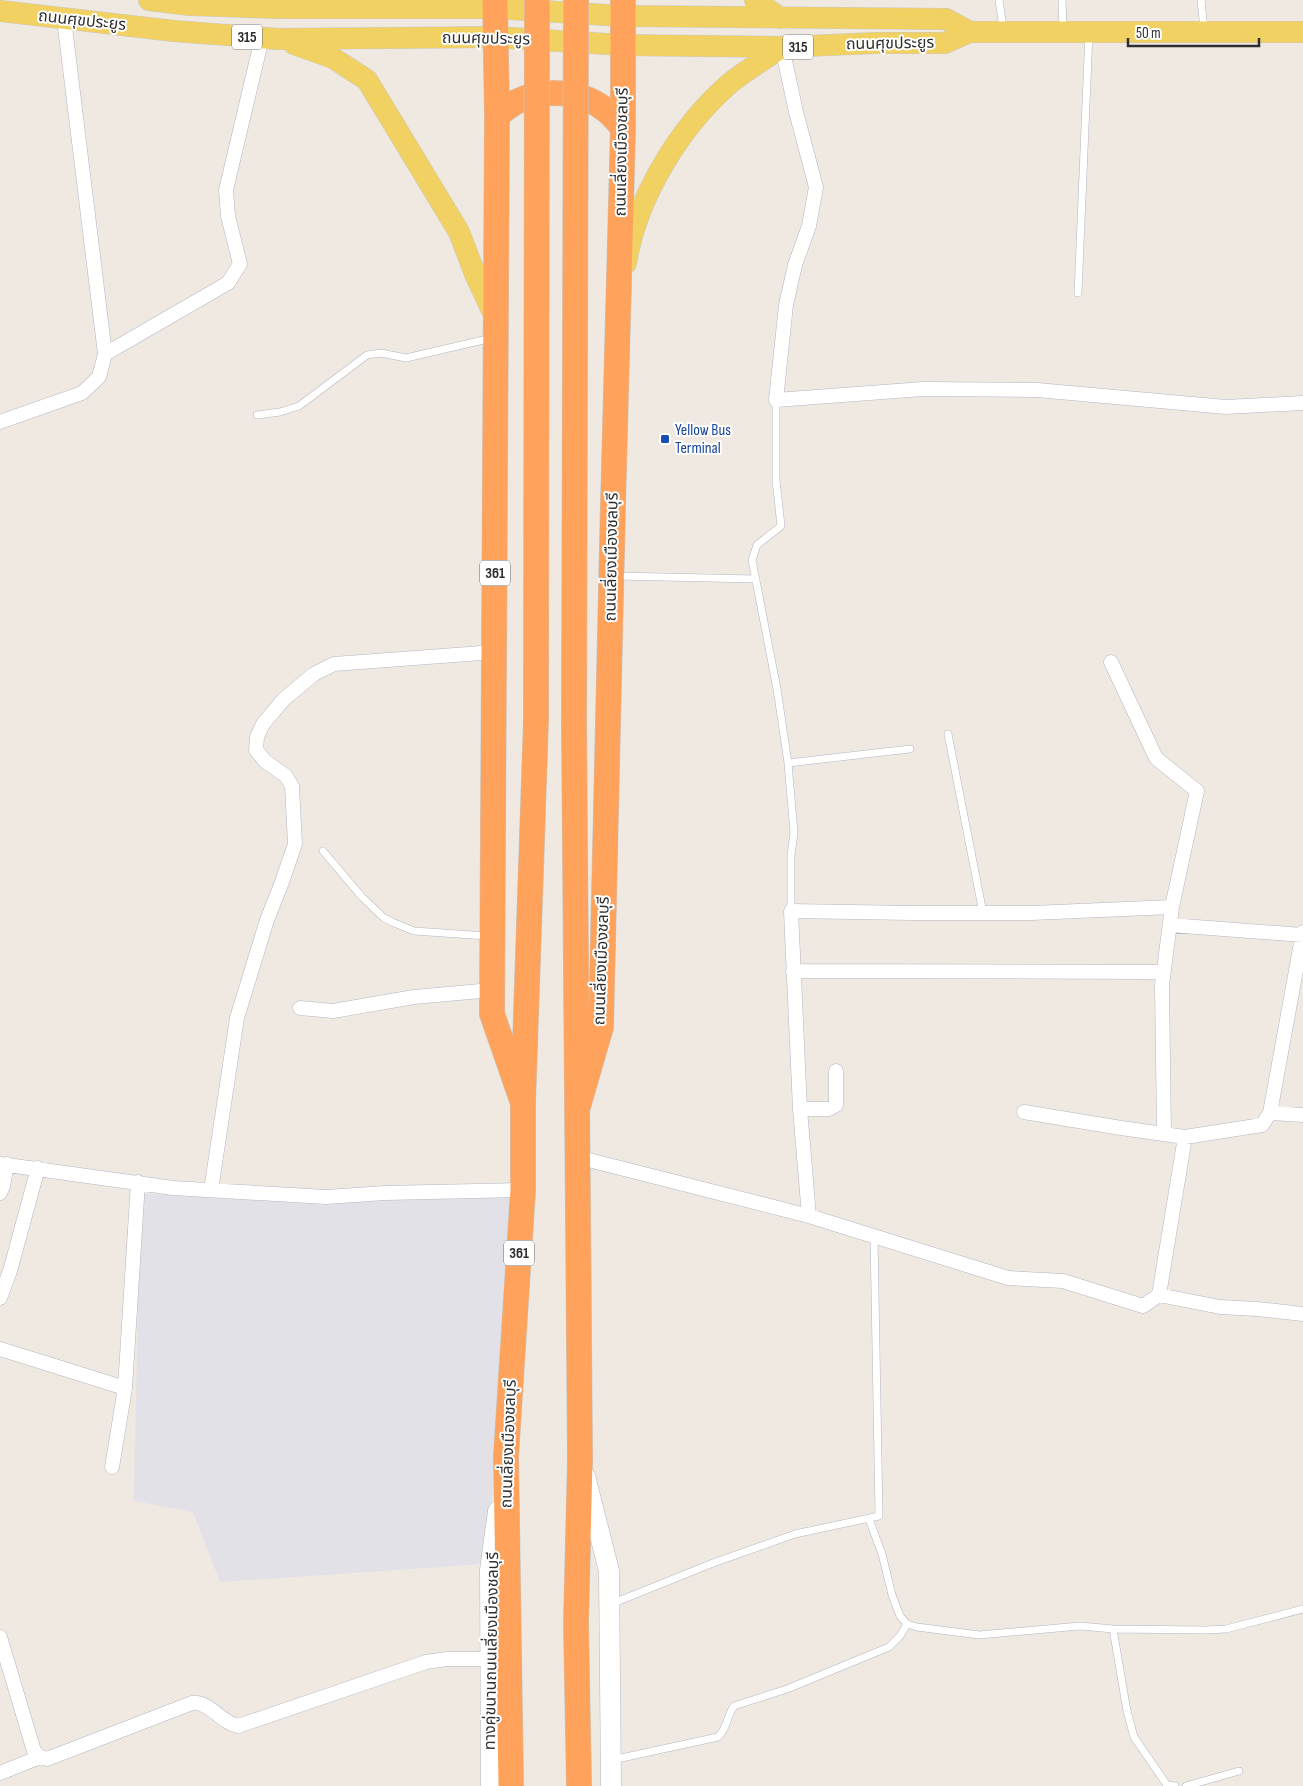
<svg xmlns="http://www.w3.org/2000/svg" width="1303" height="1786" font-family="'Sofia Sans Condensed','Noto Sans Thai',sans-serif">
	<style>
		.industrial { fill: #e3e1e8 }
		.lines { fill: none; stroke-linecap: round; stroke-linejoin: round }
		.lane-casing { stroke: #b4b7c1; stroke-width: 8 }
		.street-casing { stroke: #b4b7c1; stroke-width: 15 }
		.secondary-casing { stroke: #b4b7c1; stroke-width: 21 }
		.primary-casing { stroke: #c9c9c9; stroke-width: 22 }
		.highway-casing { stroke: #c9c9c9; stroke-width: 26 }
		.lane { stroke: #fff; stroke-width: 7 }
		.street { stroke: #fff; stroke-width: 14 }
		.secondary { stroke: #fff; stroke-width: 20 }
		.primary { stroke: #f2d163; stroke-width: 21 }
		.highway { stroke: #ffa35c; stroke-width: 25 }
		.highway-bridge-casing { stroke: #c9c9c9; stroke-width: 26; stroke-linecap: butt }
		.highway-bridge { stroke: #ffa35c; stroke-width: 25 }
		.transit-dot { fill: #1a4fb4; stroke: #fff; stroke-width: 2 }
		.labels { text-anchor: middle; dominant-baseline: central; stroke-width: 4; stroke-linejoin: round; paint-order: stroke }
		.shield { fill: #fff; stroke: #6d6d6d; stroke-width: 1 }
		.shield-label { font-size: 15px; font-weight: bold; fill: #2e2e2e }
		.street-label { font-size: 16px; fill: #2e2e2e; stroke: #fff }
		.transit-label { font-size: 16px; fill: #164399; stroke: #fff; text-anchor: start }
	</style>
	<rect width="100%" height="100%" fill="#efe9e1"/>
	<path class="industrial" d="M516,1181L515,1307L484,1564L220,1582L193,1512L134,1501L140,1193L327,1205Z"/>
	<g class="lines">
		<defs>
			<path id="lane" d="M999,0L1003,28
				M1062,0L1063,30
				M1201,0L1204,30
				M1078,293L1089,33
				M776,400V480L781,526L757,545L752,560L777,689L788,763L794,833L791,855V911
				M257,415L280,412L299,406L367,355L381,353L406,358L492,338
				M616,576L756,579
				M948,734L983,913
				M788,763L910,749
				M323,851L362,897L384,918L392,922L414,931L487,936
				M869,1519L882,1554L892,1595L900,1616L907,1624L917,1627L979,1635L1080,1626L1113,1629L1205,1630L1226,1629L1303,1609
				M611,1604L713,1563L795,1534L879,1516L874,1236
				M1113,1629L1127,1711L1134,1737L1167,1785L1175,1786
				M612,1760L718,1737C729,1726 726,1717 734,1706L787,1689L889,1647L900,1636L907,1624
				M1186,1786L1239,1771"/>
			<path id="street" d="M782,47L796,112L816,187L809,226L795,265L786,305L776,400L923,389L1037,390L1226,407L1303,403
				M105,354L228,283L240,264L228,216L226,190L262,38
				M0,422L82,393L99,377L105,354L64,19
				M1111,662L1156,758L1197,791L1172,907L1162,985L1164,1134
				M1170,925L1302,935
				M793,971L1163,972
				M300,1008L333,1011L414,997L492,990
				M800,1109H829L836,1105V1071
				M1024,1112L1121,1128L1185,1137L1262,1125L1270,1113L1303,932
				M1270,1113L1303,1115
				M577,1157L809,1216L1008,1278L1063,1281L1143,1306L1159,1295L1185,1137
				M0,1164L173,1188L326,1197L385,1193L523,1190
				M211,1190L237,1018L267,920L282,882L295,844L292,786L286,776L265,761L256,750L257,737L263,724L284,699L314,674L334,664L495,652
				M0,1193L3,1186L7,1164
				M809,1216L800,1109L791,911L911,913H1032L1172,907
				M1159,1295L1220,1307L1257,1309L1303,1314
				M0,1298L10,1271L38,1168
				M0,1349L125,1388L112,1467
				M125,1388L138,1182
				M0,1637L34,1751L40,1757L47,1759L192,1703C210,1701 221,1723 238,1726L426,1662L447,1659H490
				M0,1773L40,1757"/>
			<path id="secondary" d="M585,1476L609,1571L611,1786
				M491,1786L490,1570L498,1511"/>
			<path id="primary" d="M149,0L190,5L280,8H494L623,16L946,19L970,32
				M755,0L780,18
				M0,11L174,31L278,39L494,37L623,45L782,47L876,43H945L970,32H1303
				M294,44L333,58L367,80L459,232L475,274L495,317
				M626,263C637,197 679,128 729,84C745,71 765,59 782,47"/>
			<path id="highway" d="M495,0L497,115L492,1014L523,1103
				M497,115C503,111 509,106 516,102C544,87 583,91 607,111C613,116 618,122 623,128
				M574,724L580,1460L576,1623L579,1786
				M577,1110L601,1027L613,505L623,128V0
				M511,1786L506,1456L523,1190V1103L536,720"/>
		</defs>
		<use href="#lane" class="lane-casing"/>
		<use href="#street" class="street-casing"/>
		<use href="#secondary" class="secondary-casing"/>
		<use href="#primary" class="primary-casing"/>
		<use href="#highway" class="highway-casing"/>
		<use href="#lane" class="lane"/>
		<use href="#street" class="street"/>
		<use href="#secondary" class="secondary"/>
		<use href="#primary" class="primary"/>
		<use href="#highway" class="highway"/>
		<defs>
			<path id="highway-bridge" d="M536,720L537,0
				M574,724L576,0"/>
		</defs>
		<use href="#highway-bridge" class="highway-bridge-casing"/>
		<use href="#highway-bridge" class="highway-bridge"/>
	</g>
	<rect class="transit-dot" x="660" y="434" width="10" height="10" rx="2.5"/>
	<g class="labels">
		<g class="shield">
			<rect x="232" y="24.5" width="30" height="25" rx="4"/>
			<rect x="783" y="34.5" width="30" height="25" rx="4"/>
			<rect x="480" y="560.5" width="30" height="25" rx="4"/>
			<rect x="504" y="1240.5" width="30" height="25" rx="4"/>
		</g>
		<g class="shield-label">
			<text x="247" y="37">315</text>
			<text x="798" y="47">315</text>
			<text x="495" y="573">361</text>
			<text x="519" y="1253">361</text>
		</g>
		<g class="street-label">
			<text transform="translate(82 21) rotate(6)">ถนนศุขประยูร</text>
			<text transform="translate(486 39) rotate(1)">ถนนศุขประยูร</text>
			<text transform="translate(890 44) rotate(-1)">ถนนศุขประยูร</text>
			<text transform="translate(622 152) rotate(-89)">ถนนเลี่ยงเมืองชลบุรี</text>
			<text transform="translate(612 557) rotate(-89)">ถนนเลี่ยงเมืองชลบุรี</text>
			<text transform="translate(602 961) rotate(-88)">ถนนเลี่ยงเมืองชลบุรี</text>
			<text transform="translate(509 1444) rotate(-88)">ถนนเลี่ยงเมืองชลบุรี</text>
			<text transform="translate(492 1651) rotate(-89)">ทางคู่ขนานถนนเลี่ยงเมืองชลบุรี</text>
		</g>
		<g class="transit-label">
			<text x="675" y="430">Yellow Bus<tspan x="675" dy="18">Terminal</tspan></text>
		</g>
	</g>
	<path d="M1128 38v8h131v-8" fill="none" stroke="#2e2e2e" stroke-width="2.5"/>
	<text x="1136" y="38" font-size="15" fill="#2e2e2e" stroke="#ffffff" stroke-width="4" paint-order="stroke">50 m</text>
</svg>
